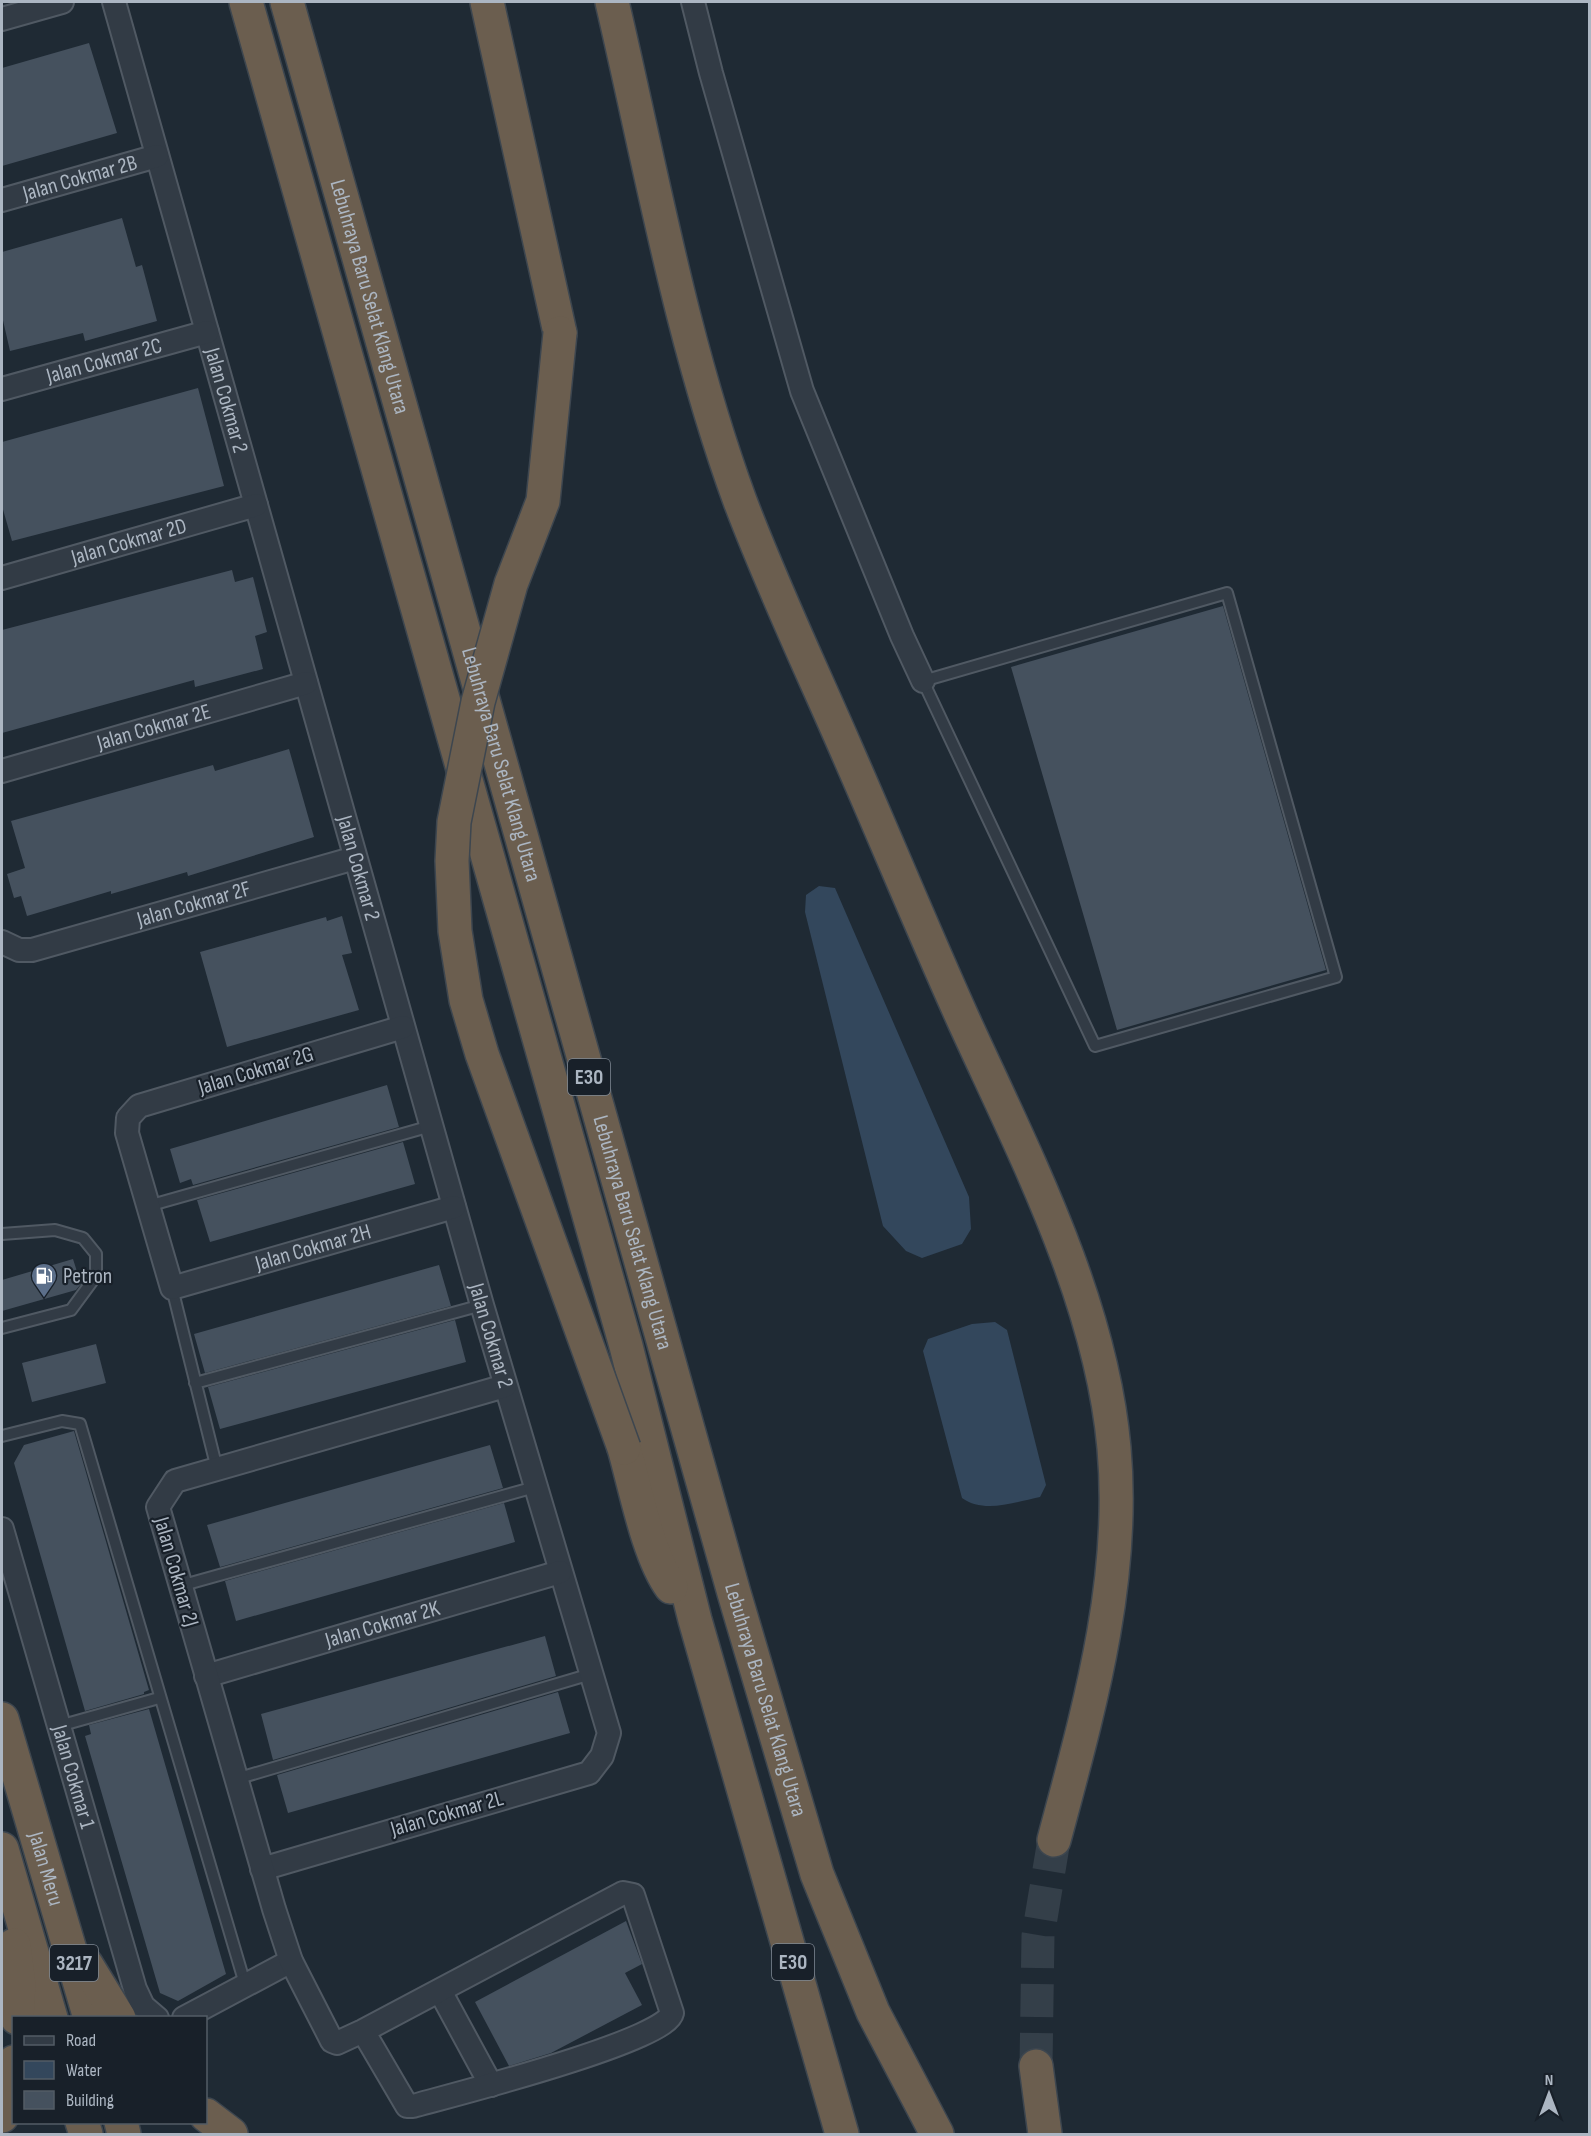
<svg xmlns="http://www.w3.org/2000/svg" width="1591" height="2136" font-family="'Sofia Sans Condensed',sans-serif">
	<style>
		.water { fill: #33475c }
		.building { fill: #45515e }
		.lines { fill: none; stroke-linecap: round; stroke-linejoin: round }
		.highway-tunnel { stroke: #343f49; stroke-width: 33; stroke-dasharray: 33 16; stroke-linecap: butt }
		.lane-casing { stroke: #505963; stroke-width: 14 }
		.street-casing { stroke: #505963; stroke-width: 26 }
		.highway-casing { stroke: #3d464f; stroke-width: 36 }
		.lane { stroke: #323b45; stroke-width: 10 }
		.street { stroke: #323b45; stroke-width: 22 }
		.highway { stroke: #6b5e4f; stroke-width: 33 }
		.highway-bridge-casing { stroke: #3d464f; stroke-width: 36; stroke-linecap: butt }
		.highway-bridge { stroke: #6b5e4f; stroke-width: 33 }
		.labels { text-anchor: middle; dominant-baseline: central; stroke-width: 4.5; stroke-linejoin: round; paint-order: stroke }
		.shield { fill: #182029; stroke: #808994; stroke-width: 1.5 }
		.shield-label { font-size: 21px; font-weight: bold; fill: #acb6c2 }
		.street-label { font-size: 22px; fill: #acb6c2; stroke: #182029 }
		.poi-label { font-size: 22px; fill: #acb6c2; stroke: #182029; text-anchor: start }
	</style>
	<rect width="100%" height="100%" fill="#1f2a34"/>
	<path class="water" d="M819,886L835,888L969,1197L971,1229L962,1244L922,1258L906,1251L883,1226L805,912L806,895Z
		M995,1322L1007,1330L1046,1485L1040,1497C1015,1502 984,1514 962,1498L923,1351L928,1339L972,1324Z"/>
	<path class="building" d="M89,43L117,133L2,166V68Z
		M122,218L136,267L142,265L157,321L85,341L83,333L10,351L2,316V252Z
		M198,388L224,486L12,541L2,506V442Z
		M232,570L235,582L253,577L267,632L255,636L263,669L195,687L194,680L2,733V630Z
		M1223,606L1326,970L1117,1030L1011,667Z
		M289,749L314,837L188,876L187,872L111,894V891L27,916L21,896L14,898L7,874L25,868L11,821L213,765L215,771Z
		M342,916L352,953L342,955L359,1010L227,1047L200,952L326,917L327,921Z
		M387,1085L399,1127L193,1185L191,1179L180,1183L170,1149Z
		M403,1142L415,1184L210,1242L197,1200Z
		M73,1259L81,1284L76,1290L2,1311V1280Z
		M439,1265L451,1306L205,1373L194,1334Z
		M455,1320L466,1362L220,1429L208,1387Z
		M96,1344L106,1383L32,1402L22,1363Z
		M74,1431L149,1690L144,1692V1694L85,1711L14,1463L24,1445Z
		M490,1445L503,1488L220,1567L207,1525Z
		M504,1503L515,1542L236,1621L225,1581Z
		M545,1636L556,1676L273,1760L261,1714Z
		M558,1692L570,1733L288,1813L277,1775Z
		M149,1709L226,1974L178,2001L160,1993L85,1736L91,1734L89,1725Z
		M626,1921L642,1964L625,1973L642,2005L551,2053L509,2066L475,2002Z"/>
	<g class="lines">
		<path class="highway-tunnel" d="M1036,2066L1038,1936L1054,1840"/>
		<defs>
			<path id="lane" d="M1227,593L1336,977L1095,1046L923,681Z
				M148,1206L431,1126
				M2,1234L55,1230L83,1238L96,1254V1276L71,1310L2,1328
				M172,1288L217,1469
				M195,1383L482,1305
				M2,1436L62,1421L80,1424L245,1984
				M180,1586L535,1487
				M59,1726L159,1698
				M236,1779L591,1674"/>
			<g id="street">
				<path id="s1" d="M114,2L482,1305L609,1733L602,1756L589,1773L262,1869"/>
				<path d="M693,2L711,73L802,391L902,636L923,681"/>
				<path d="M2,19L62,2"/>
				<path id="s2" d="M2,200L157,156"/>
				<path id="s3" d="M2,389L207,332"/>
				<path id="s4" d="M2,578L256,505"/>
				<path id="s5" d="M2,771L306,683"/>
				<path id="s6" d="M2,942L19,950H32L355,858"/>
				<path id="s7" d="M403,1027L139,1106L128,1118L127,1133L172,1288L454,1207"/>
				<path id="s8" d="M2,1529L135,1989L143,2006L157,2018"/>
				<path id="s9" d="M206,1676L560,1572"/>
				<path d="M440,1991L491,2085"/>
				<path d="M184,2018L291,1961"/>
				<path d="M363,2031L407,2106H413C449,2096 666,2041 672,2013L633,1895L623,1893L363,2031L337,2043L332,2041L291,1961L274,1909L158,1507L175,1481L505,1386"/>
			</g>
			<g id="highway">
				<path d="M246,2L626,1346L695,1620L842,2134"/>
				<path id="s10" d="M287,2L734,1593L817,1874L873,2012L937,2134"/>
				<path d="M487,2L560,333"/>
				<path d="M612,2C651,168 681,340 740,501C772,586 811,668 847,751C886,840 923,930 963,1019C1024,1153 1101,1300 1114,1448C1126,1583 1088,1712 1054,1840"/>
				<path d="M624,1448C635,1486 648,1556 671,1587"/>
				<path id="s11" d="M2,1719L90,2018"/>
				<path d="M2,1849L51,2018"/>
				<path d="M14,1945L19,1985L17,2018"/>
				<path d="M86,1964L119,2018"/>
				<path d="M1036,2066L1045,2134"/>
				<path d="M206,2115L231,2134"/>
				<path d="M2,2116L14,2062"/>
				<path d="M82,2122L86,2134"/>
				<path d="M121,2122L124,2134"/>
			</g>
		</defs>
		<use href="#lane" class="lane-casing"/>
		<use href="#street" class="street-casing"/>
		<use href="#highway" class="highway-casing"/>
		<use href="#lane" class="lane"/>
		<use href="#street" class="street"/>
		<use href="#highway" class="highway"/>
		<defs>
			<path id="highway-bridge" d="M560,333L543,501L511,584L478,702L454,822L452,861L455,931L466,1000L482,1054L624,1448"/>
		</defs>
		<use href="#highway-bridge" class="highway-bridge-casing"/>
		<use href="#highway-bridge" class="highway-bridge"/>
	</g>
	<defs>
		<symbol id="fuel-pin" viewBox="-11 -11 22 30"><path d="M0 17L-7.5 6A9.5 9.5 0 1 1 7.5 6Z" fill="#5c6f8a" stroke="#182029"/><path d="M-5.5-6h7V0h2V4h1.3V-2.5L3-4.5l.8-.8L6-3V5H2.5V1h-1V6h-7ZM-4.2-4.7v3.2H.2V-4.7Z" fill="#fff"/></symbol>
	</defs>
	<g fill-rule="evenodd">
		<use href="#fuel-pin" x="29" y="1261" width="30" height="40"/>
	</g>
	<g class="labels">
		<g class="shield">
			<rect x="568" y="1059" width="42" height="36" rx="4.5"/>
			<rect x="772" y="1944" width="42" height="36" rx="4.5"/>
			<rect x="50" y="1945" width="48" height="36" rx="4.5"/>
		</g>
		<g class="shield-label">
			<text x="589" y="1077">E30</text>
			<text x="793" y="1962">E30</text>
			<text x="74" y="1963">3217</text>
		</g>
		<g class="street-label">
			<text stroke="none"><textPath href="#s2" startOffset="81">Jalan Cokmar 2B</textPath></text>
			<text stroke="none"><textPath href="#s10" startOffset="306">Lebuhraya Baru Selat Klang Utara</textPath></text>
			<text stroke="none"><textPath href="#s3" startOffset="106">Jalan Cokmar 2C</textPath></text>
			<text stroke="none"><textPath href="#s1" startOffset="414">Jalan Cokmar 2</textPath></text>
			<text stroke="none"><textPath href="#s4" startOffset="132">Jalan Cokmar 2D</textPath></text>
			<text stroke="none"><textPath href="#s5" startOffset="158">Jalan Cokmar 2E</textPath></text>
			<text stroke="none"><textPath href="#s10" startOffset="792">Lebuhraya Baru Selat Klang Utara</textPath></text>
			<text stroke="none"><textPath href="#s1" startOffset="900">Jalan Cokmar 2</textPath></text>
			<text stroke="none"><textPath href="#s6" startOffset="200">Jalan Cokmar 2F</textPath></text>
			<text transform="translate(256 1071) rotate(-17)">Jalan Cokmar 2G</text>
			<text stroke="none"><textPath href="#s10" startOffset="1278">Lebuhraya Baru Selat Klang Utara</textPath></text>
			<text stroke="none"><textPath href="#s7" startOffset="615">Jalan Cokmar 2H</textPath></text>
			<text stroke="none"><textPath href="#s1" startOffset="1386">Jalan Cokmar 2</textPath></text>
			<text transform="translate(176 1572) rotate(74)">Jalan Cokmar 2J</text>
			<text stroke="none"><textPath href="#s9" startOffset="184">Jalan Cokmar 2K</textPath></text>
			<text stroke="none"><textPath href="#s10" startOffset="1764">Lebuhraya Baru Selat Klang Utara</textPath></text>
			<text stroke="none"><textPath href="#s8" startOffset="258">Jalan Cokmar 1</textPath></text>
			<text transform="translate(447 1814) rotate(-16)">Jalan Cokmar 2L</text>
			<text stroke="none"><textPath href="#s11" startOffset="156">Jalan Meru</textPath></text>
		</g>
		<g class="poi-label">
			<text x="63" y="1276">Petron</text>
		</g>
	</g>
	<rect width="1591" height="2136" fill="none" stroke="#acb6c2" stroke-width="6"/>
	<rect x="12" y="2016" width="195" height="108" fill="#182029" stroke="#535c66" stroke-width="1.5"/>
	<rect x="24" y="2036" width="30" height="9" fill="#323b45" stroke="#535c66" stroke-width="1.5"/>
	<text x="66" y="2046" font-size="18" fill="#acb6c2">Road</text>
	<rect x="24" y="2061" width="30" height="18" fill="#33475c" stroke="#535c66" stroke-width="1.5"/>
	<text x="66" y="2076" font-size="18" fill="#acb6c2">Water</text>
	<rect x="24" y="2091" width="30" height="18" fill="#45515e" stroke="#535c66" stroke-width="1.5"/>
	<text x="66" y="2106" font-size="18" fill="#acb6c2">Building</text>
	<g transform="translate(1549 2094)" stroke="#182029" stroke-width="4.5" paint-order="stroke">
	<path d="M0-4.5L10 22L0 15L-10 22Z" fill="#acb6c2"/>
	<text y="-9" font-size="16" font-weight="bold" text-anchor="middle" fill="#acb6c2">N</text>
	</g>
</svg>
